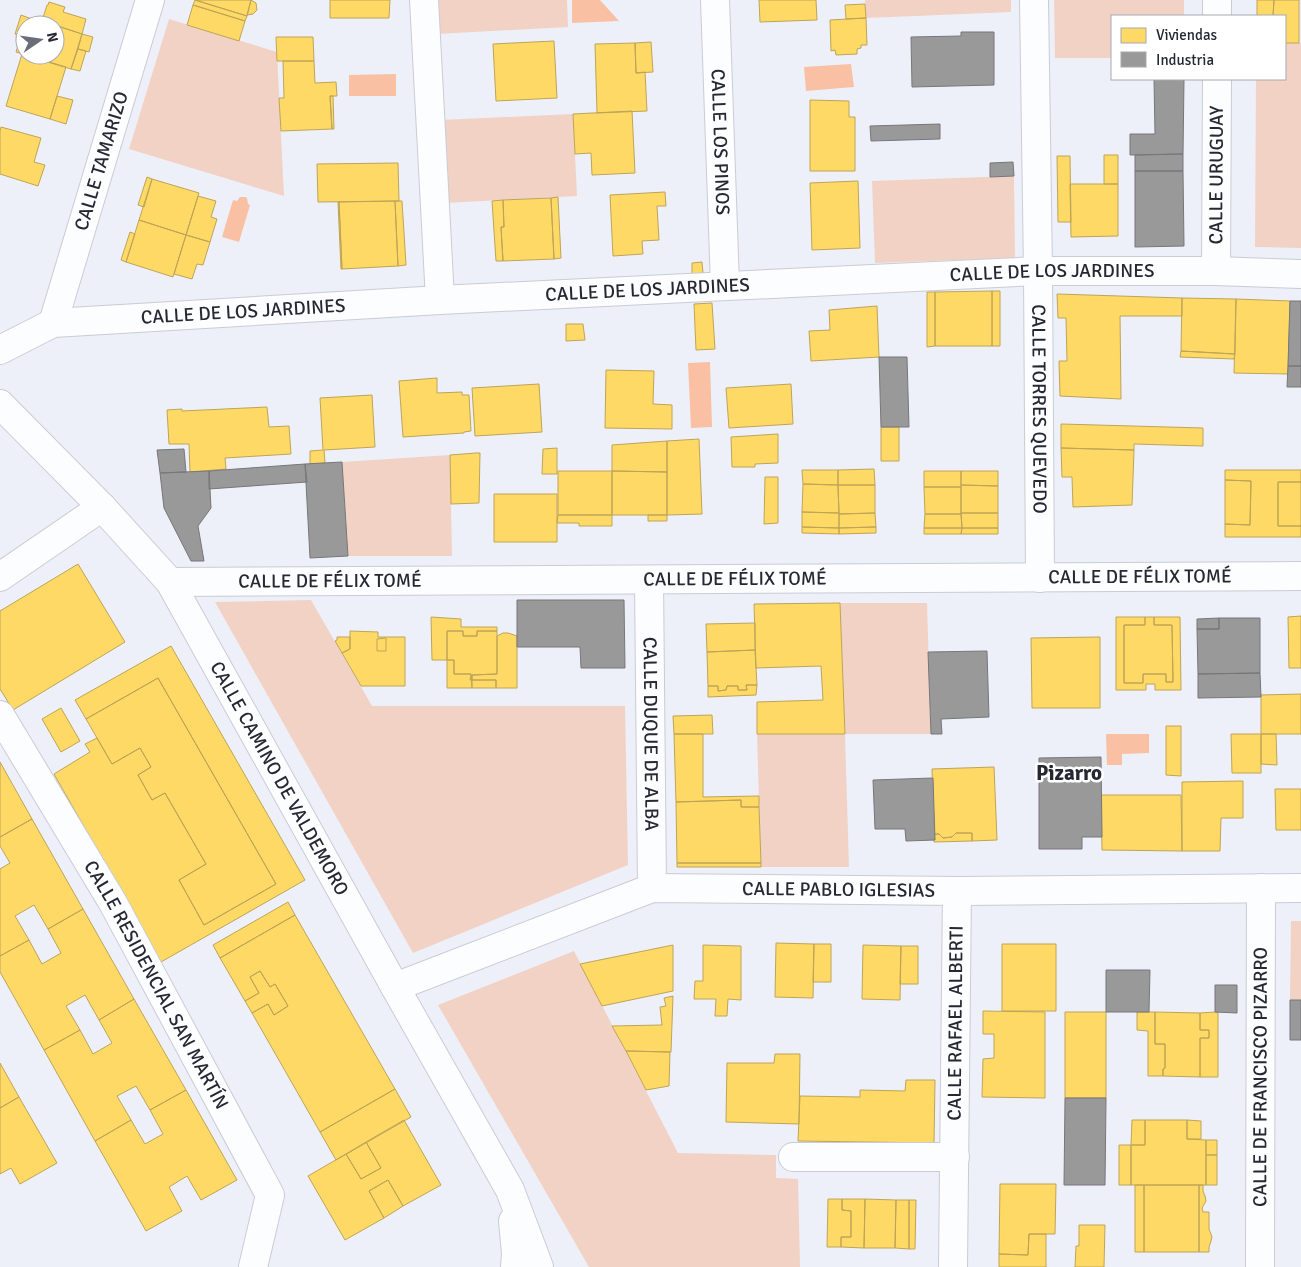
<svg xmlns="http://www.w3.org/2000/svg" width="1301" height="1267" font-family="Signika,sans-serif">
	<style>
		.green { fill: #f2d2c5 }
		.water { fill: #f9c0a4 }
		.homes { fill: #ffd966; stroke: #bea457 }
		.industry { fill: #999; stroke: #76777a }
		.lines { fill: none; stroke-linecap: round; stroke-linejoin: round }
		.street-casing { stroke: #c9ccd5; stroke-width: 30 }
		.street { stroke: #fcfdfe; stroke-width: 28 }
		.labels { text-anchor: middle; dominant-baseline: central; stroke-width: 5; stroke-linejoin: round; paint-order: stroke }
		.street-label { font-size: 19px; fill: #252833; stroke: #fff }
		.quarter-label { font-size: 21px; font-weight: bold; fill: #252833; stroke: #fff }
	</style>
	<rect width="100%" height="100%" fill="#edf0f9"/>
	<path class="green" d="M435,0H567L568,27L437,34Z
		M865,0H1011V12L866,18Z
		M1054,0H1184V16H1112V58H1055Z
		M169,19L277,52L284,196L129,149Z
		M1285,43H1301V248L1255,247L1256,79H1285Z
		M573,114L577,196L445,203L441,120Z
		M1014,176L1015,258L875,263L872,181Z
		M450,455L452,556H348L342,462Z
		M311,600L372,706H625L628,865L413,953L215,602Z
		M840,603H927L931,734H845L849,867H761L757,734H845Z
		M1291,921H1301V1000H1290Z
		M574,951L678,1153L776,1155V1178L798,1179L800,1267H589L438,1005Z"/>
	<path class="water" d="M572,0H600L619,21L572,23Z
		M851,64L854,87L806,91L804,67Z
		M396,74V96H349V75Z
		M240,197H245L247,198L248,204L250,205L239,242L222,237L233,200L237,201Z
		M710,362L712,427L691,428L688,363Z
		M1106,734H1149V753L1122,754V765H1107Z"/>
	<path class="homes" d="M195,0L247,16L245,21L193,5Z
		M195,0H251L247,16Z
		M251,0L256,3L257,10L253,14L247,15Z
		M330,0H390L389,18H330Z
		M759,0H816L817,20L760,22Z
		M1257,0H1274L1273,16H1257Z
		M1274,0H1299V43H1285V16H1273Z
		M49,2L65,7L63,12L86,19L82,34L42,21L47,5H48Z
		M865,4L866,18L846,19L845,5Z
		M193,5L245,21L239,41L187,25Z
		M21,15L29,18L27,25H25V31L23,37H25V47L23,54L16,52L21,36L15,34Z
		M29,18L42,21L41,25H27Z
		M866,18L867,45H861V48L857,49V54L836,55L835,50L831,51L830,20Z
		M55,25L82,34L71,69L31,57V55H55Z
		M82,34L93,37L89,52L78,49Z
		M276,37H313L314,61H277Z
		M554,41L557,98L496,101L493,44Z
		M651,42L653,72L636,73L635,43Z
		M635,43L636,73L645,72L647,111L597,113L595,44Z
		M78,49L86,51L80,71L71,69Z
		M22,54L66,67L50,119L6,106Z
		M283,61H314L315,83L336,82L337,96H330L332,129L281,131L279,98H284Z
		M57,96L73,100L66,124L50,119Z
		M330,96H333L334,129H332Z
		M810,100L849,101V117H855V171H810Z
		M632,111L635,173L592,175L591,153L575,154L573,114Z
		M1,127L41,138L34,162L45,165L38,186L0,174V131Z
		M1104,155H1118V184H1104Z
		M1057,156H1070L1071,222H1058Z
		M398,163L399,201L318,202L317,164Z
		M147,177L152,179L144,207L138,205Z
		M152,179L199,193L186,235L139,220Z
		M858,181L860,248L812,250L810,183Z
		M1070,184H1118V236L1071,237Z
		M665,192L666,206H657L659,240L642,241L643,254L613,256L610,195Z
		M198,196L216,201L211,217L217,219L210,242L186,235Z
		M558,197L561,258L554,259L551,198Z
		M551,198L554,259L503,261L501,227H504L503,200Z
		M503,200L504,227H501L503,261H496L492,201Z
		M395,201L398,266L342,269L339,202Z
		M395,201H402L406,265L398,266Z
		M338,202H339L342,269H341Z
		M139,220L186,235L173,277L126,262Z
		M130,232L135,234L126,262L121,260Z
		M186,235L210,242L203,265L197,264L192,279L174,274Z
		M702,262L703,273L692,274V263Z
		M992,291H1000V346H992Z
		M992,291V346H935V292Z
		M927,292H935V346L927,347Z
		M1057,294L1182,298V316H1120L1121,399L1060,396L1059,361H1067L1066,318H1058Z
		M1182,298L1236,299L1235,354L1181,351Z
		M1236,299L1290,301L1288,374L1234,373Z
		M712,303L715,349L696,350L694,304Z
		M877,306L879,357L811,361L809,331L830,330L829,310Z
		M566,324H583L585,340L566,341Z
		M1181,351L1235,354L1234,359L1180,357Z
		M606,370L654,371L653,404L672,405V429L605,428Z
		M437,378V393L462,392V395H469L471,431L464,432V433L403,437L399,381Z
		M539,384L542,432L475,436L472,388Z
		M791,384L793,424L729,428L726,388Z
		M372,395L375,447L324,450L325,463L310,464V451L323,450L320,398Z
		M267,407L269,427L289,426L291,454L225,458L226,469L190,472L189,444H169L167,410L182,409V411Z
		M1061,424L1203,428V446L1134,444V450L1061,448Z
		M881,427H899V461H881Z
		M778,434V463L755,464V467H732L731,437Z
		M699,439L702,514L667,515V441Z
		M667,441V472L612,471V445Z
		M557,448V474H542L543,449Z
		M1061,448L1134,450L1132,505L1073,507L1072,477H1062Z
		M476,453H480L479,503L451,504L450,455Z
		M874,469L875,485H838V470Z
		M802,470H838V485L803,484Z
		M1225,470H1301V482H1278V526H1301V537H1225V524L1250,525L1251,481L1225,480Z
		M558,471H612V515H558Z
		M612,471L667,472V515H612Z
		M924,471H961V487H924Z
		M961,471H998V486L961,485Z
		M765,477H778V523L764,524Z
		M1225,480L1251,481L1250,525L1225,524Z
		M1278,482H1301V526H1278Z
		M803,484L838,485L839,513L802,512Z
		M838,485H875V513L839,514Z
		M961,485L998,486V513H961Z
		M924,487H961V514H925Z
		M494,494H557V542H494Z
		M802,512L839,513V528L802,527Z
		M875,513L876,527L839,528V514Z
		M961,513H998V528H962Z
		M925,514H961L962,528H924Z
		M558,515H612V526H579V523H557Z
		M648,515H667V521H648Z
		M802,527L839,528V534L802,533Z
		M876,527V533L839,534V528Z
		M924,528H962L961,534H924Z
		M962,528H998V534H961Z
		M78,564L125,642L13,710L0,689V611Z
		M840,603L845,734H757V702L823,700L821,666L756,668L754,604Z
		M1301,616V668H1289L1288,617Z
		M431,617L461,619V627H497V631H477V636H463V631H447V660H432Z
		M1116,617H1145V625H1124V683H1143V674H1166V682H1173L1172,625H1154V617H1180L1181,690H1155V684H1146V690H1116Z
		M1145,617H1154V625H1172L1173,682H1166V674H1143V683H1124V625H1145Z
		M755,623V650L707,652L706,624Z
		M350,631L378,632V637H405V686H361L342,653L350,649Z
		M447,631H463V636H477V631H497V674L472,675V680H470L471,674H454V660H447Z
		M503,633H508L517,636V688H496V680H472V675L497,674V636Z
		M337,637H350V649L342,653L335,641L337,640Z
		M1100,637V708H1032L1031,638Z
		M386,638V651H377V639Z
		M171,646L305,880L161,962L54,774L90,752L85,744L97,738L112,764L140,748L151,767L138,775L152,800L165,793L206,864L179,880L204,925L276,884L158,678L86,719L75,700Z
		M755,650L757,685H746L747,690H738V686H727L726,690L718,691V686H708L707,652Z
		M447,660H454V674H471L472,688H447Z
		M158,678L276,884L204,925L179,880L206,864L165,793L152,800L138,775L151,767L140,748L112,764L86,719Z
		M472,680H496V688H472Z
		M746,685H757L756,695L708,697V686H718V691L726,690L727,686H738V690H747Z
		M1301,694V734H1261V695Z
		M61,708L80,741L61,752L42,719Z
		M712,715L713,734H674L673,716Z
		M1166,726H1181V776L1166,775Z
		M674,734H703V797L759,796V807H741V800L676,802Z
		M1231,734H1261V773H1232Z
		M1261,734H1276L1277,765L1261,764Z
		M0,762L32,819L0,837Z
		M994,767L997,840L972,841V833H956L952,837L943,838L939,834H934L932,769Z
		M1243,781V818H1221L1220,851H1182V782Z
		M1275,789H1301V830H1276Z
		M1101,795H1181L1182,851L1102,850Z
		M741,800V807H759L761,863H677L676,802Z
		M32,819L83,909L48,929L34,905L15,916L29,940L0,956V869L10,863L0,846V837Z
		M956,833H972V841L934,842V834H939L943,838L952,837Z
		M677,863H761V867H677Z
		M288,902L295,915L220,958L213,945Z
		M83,909L134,999L99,1020L85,995L66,1006L80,1030L44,1050L0,972V956L29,940L42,964L61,953L48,929Z
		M295,915L395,1089L320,1132L252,1013L268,1004L274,1015L288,1006L275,984L270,987L260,971L250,977L259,993L245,1001L220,958Z
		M776,943L814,944L813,998L775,997Z
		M814,944H831V982H813Z
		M1002,944H1056V1011H1002Z
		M673,945V991L602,1006L580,964Z
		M703,945L741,946V1000L728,999L727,1016H715L716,999H694L695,981H703Z
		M863,945L901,946L900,1000L862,999Z
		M901,946H918V984H900Z
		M260,971L270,987L275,984L288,1006L274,1015L268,1004L252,1013L245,1001L259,993L250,977Z
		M673,996L671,1052L626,1051L612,1026L662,1025L660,1007L666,1006L664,998Z
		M134,999L186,1090L150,1110L136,1086L117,1096L131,1120L95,1141L44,1050L80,1030L93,1054L112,1043L99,1020Z
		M983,1011L1045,1012V1098L982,1097L983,1059L994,1058V1034H983Z
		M1065,1012H1106V1098H1065Z
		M1137,1012H1155V1044H1165V1068L1163,1069V1076H1148V1031L1137,1030Z
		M1155,1012L1200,1013V1030H1209V1038H1200V1077L1163,1076V1069L1165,1068V1044H1155Z
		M1215,1012L1218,1013V1077H1200V1038H1209V1030H1200V1013Z
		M626,1051L670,1052L669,1086L646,1090Z
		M775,1054H800L799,1124L726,1122L727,1063H774Z
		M0,1063L19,1097L0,1108Z
		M906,1080H935L934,1143L798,1141L800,1096L860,1097V1090L905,1091Z
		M395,1089L411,1117L336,1160L320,1132Z
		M186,1090L237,1180L201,1200L187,1176L169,1187L182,1211L146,1231L95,1141L131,1120L145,1144L163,1134L150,1110Z
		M19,1097L57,1163L20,1184L11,1168L0,1174V1108Z
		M404,1120L441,1185L403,1206L388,1180L369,1191L384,1218L345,1240L308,1176L346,1154L361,1179L381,1168L366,1142Z
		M1132,1120H1145V1145H1131Z
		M1145,1120H1187V1139L1206,1140V1185H1131V1145H1145Z
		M1187,1120L1201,1121V1139H1187Z
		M1206,1140H1217V1155H1206Z
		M366,1142L381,1168L361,1179L346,1154Z
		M1119,1145H1131V1185H1119Z
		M1206,1155H1217V1185H1206Z
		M388,1180L403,1206L384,1218L369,1191Z
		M1000,1184H1056L1055,1234H1029L1028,1255L999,1254Z
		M1135,1185H1144V1252H1135Z
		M1144,1185H1199V1252H1144Z
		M1199,1185H1203V1191L1205,1196L1206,1201L1202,1208L1203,1212H1209V1229L1212,1237L1211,1241L1209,1247V1252H1199Z
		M828,1199H842V1210L851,1211V1237H841V1247H827Z
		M842,1199H865L864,1248L841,1247V1237H851V1211L842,1210Z
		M865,1199L896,1200L895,1248H864Z
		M896,1200H909V1249L895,1248Z
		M909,1200H916L915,1249H909Z
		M1079,1225H1105L1104,1267H1075L1076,1246H1079Z
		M1029,1234H1046V1267H999V1254L1028,1255Z"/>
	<path class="industry" d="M961,32H994V85L912,87L911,37L961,36Z
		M1154,79H1184L1183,154L1130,155V134H1155Z
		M940,124V139L871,141L870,126Z
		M1183,154V171H1135V155Z
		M1013,162L1014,176L990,177V163Z
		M1135,171H1183L1184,246L1135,247Z
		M1290,301H1301V366H1288Z
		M879,357H907L909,427H881Z
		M1288,366H1301V387H1287Z
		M184,449L186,472L160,473L157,450Z
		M342,462L348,556L310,558L305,464Z
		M305,464L307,482L209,489V471Z
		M209,471L211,508L198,526L204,561H191L164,508L160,473Z
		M517,600H624L625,668H581L580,647H517Z
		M1219,618V629H1197V619Z
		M1219,618H1260V673L1198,674L1197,629H1219Z
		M987,651L989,717L941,719L942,734H931L928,652Z
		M1260,673L1261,697L1198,698V674Z
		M1101,757L1102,837H1082V849H1039V758Z
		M933,778L935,840L906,841L905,829H875L873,780Z
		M1106,970H1150L1149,1012H1106Z
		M1215,985H1237V1013L1215,1012Z
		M1290,1000H1301V1040H1290Z
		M1065,1098H1106L1105,1185H1064Z"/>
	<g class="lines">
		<defs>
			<g id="street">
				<path d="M424,0L440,300"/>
				<path id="s1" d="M715,0L725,285"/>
				<path id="s2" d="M1034,0L1038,271L1040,578"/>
				<path d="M1217,16V0"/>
				<path id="s3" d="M1216,271L1217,79"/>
				<path id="s4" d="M53,323L150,0"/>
				<path id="s5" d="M0,350L53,323L440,300L1038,271H1216L1301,274"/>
				<path id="s6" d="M0,404L102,507L170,582L395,987L510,1190L539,1267"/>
				<path d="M0,577L102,507"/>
				<path id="s7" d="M649,580L652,888"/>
				<path id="s8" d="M170,582L1301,576"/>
				<path id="s9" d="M0,715L113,903L270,1195L253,1267"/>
				<path id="s10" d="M395,987L652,888L957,891L1301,888"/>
				<path d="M793,1157H955"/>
				<path d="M513,1221L516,1253L515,1267"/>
				<path id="s11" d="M953,1267L957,891"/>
				<path id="s12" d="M1260,1267L1261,888"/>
			</g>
		</defs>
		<use href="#street" class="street-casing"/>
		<use href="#street" class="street"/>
	</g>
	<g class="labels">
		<g class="street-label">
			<text stroke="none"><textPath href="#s1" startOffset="142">CALLE LOS PINOS</textPath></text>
			<text stroke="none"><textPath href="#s4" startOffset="169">CALLE TAMARIZO</textPath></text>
			<text stroke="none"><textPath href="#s3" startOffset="96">CALLE URUGUAY</textPath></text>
			<text stroke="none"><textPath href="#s5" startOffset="1060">CALLE DE LOS JARDINES</textPath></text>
			<text stroke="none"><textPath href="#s5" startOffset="655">CALLE DE LOS JARDINES</textPath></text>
			<text stroke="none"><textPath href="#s5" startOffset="250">CALLE DE LOS JARDINES</textPath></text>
			<text stroke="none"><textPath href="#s2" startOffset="409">CALLE TORRES QUEVEDO</textPath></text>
			<text stroke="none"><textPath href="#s8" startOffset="970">CALLE DE FÉLIX TOMÉ</textPath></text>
			<text stroke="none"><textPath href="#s8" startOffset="565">CALLE DE FÉLIX TOMÉ</textPath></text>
			<text stroke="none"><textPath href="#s8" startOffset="160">CALLE DE FÉLIX TOMÉ</textPath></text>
			<text stroke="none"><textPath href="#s7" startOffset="154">CALLE DUQUE DE ALBA</textPath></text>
			<text stroke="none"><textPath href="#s6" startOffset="471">CALLE CAMINO DE VALDEMORO</textPath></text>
			<text stroke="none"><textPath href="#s10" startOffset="462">CALLE PABLO IGLESIAS</textPath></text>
			<text stroke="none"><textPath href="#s9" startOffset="312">CALLE RESIDENCIAL SAN MARTÍN</textPath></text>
			<text stroke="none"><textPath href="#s11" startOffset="244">CALLE RAFAEL ALBERTI</textPath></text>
			<text stroke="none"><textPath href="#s12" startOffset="190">CALLE DE FRANCISCO PIZARRO</textPath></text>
		</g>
		<g class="quarter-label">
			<text x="1069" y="773">Pizarro</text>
		</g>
	</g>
	<rect x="1111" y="15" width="175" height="65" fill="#ffffff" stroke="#a8a9ad"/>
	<rect x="1121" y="28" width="25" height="15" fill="#ffd966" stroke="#a8a9ad"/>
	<text x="1156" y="40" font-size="15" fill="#252833">Viviendas</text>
	<rect x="1121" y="52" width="25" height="15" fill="#999999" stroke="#a8a9ad"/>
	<text x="1156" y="65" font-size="15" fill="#252833">Industria</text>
	<g transform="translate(40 40) rotate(77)"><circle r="24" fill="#ffffff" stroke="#a8a9ad"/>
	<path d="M0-4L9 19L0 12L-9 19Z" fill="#6b6e78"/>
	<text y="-8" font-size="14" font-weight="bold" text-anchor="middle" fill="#252833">N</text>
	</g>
</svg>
